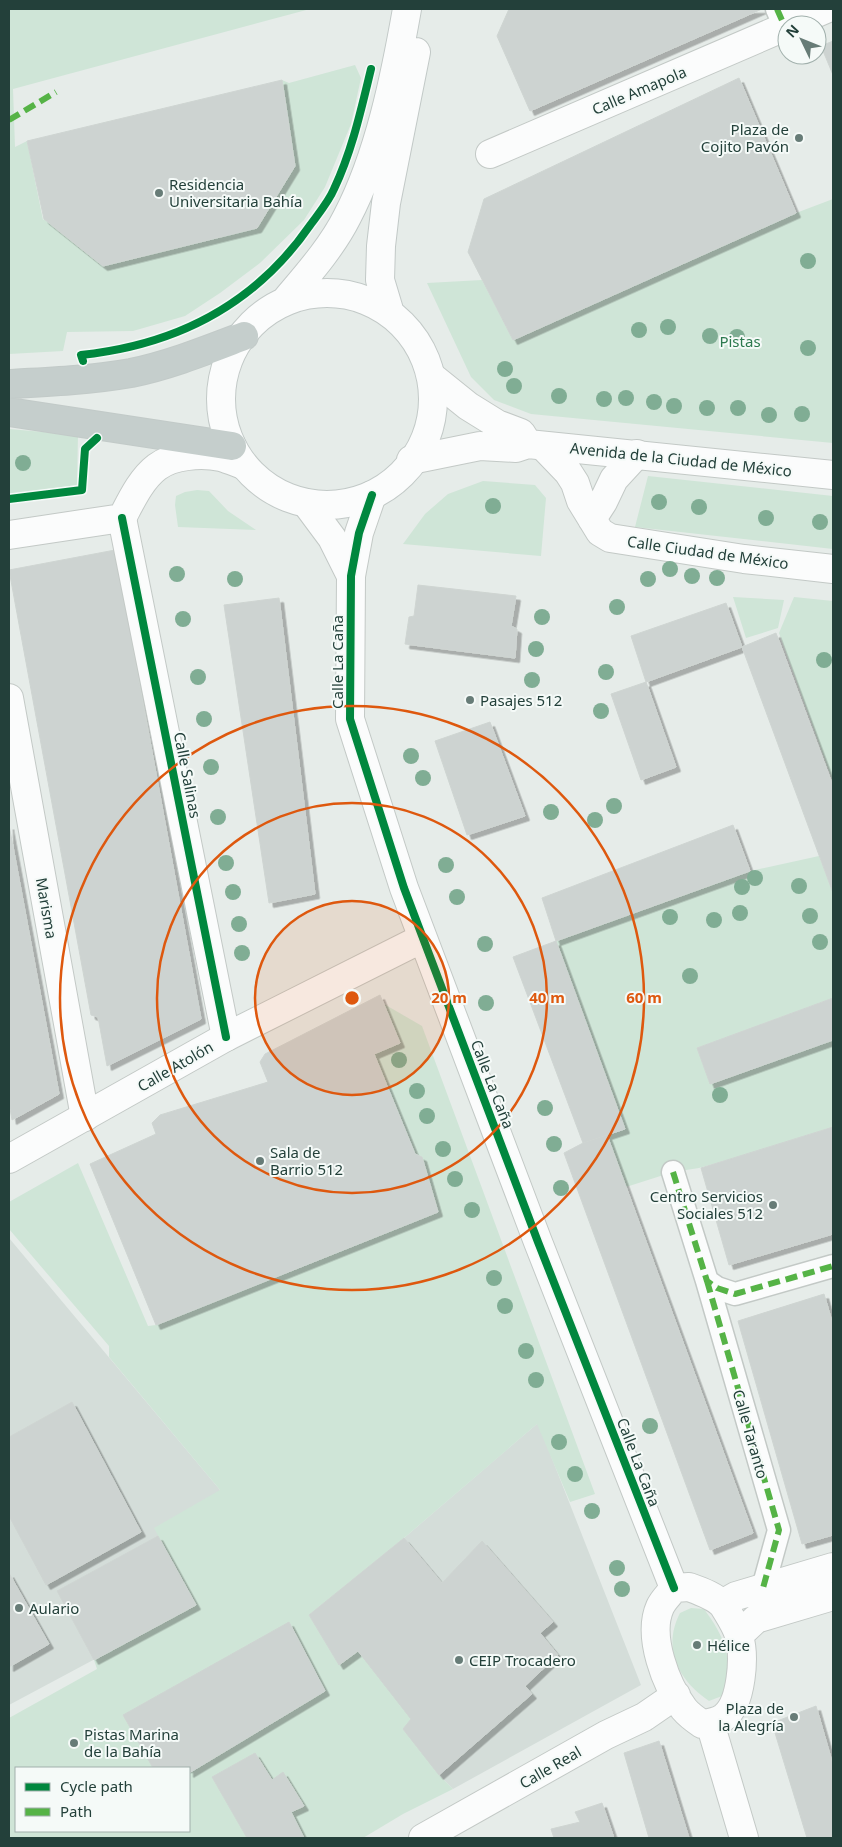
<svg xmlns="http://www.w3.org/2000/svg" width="842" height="1847" font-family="'Noto Sans',sans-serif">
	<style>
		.built { fill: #d4ddd9 }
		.green { fill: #cfe5d7; fill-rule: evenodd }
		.building { fill: #cdd3d1; stroke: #cfd5d2; filter: url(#shadow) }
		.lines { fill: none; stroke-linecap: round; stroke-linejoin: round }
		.pedestrian-casing { stroke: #c3c9c6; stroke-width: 25 }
		.minor-casing { stroke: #c3c9c6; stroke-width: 30 }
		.tertiary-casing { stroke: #c3c9c6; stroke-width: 30 }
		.secondary-casing { stroke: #c2c9c7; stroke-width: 30 }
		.trunk-casing { stroke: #c2cac8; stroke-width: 30 }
		.pedestrian { stroke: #fbfcfc; stroke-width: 22 }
		.minor { stroke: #fbfcfc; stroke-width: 28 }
		.tertiary { stroke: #fbfcfc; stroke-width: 28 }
		.secondary { stroke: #fbfcfc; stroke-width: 28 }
		.trunk { stroke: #c5cecc; stroke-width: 28 }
		.quiet { stroke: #55b346; stroke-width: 6; stroke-dasharray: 12 6; stroke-linecap: butt }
		.cycleway-casing { stroke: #f5faf8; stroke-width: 11 }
		.cycleway { stroke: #00873e; stroke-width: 8 }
		.tree { fill: #80ad94 }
		.ring { fill: none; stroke: #de580e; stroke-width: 2.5 }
		.poi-dot { fill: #677c77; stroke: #f5faf8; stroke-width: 2 }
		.labels { text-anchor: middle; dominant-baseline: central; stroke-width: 4; stroke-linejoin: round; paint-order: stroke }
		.street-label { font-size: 15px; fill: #23403a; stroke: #f5faf8 }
		.poi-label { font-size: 15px; fill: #23403a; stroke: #f5faf8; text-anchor: start }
		.park-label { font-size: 15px; fill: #2c794e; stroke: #f5faf8 }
		.centre { fill: #de580e; stroke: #f5faf8; stroke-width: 2.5 }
		.ring-label { font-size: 15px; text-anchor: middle; font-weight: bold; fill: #de580e; stroke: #f5faf8; stroke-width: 4; stroke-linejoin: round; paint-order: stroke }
	</style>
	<defs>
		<filter id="shadow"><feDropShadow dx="4.5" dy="4.5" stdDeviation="0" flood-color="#0004"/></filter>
	</defs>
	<rect width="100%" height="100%" fill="#e6ece9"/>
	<path class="built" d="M9,1238L220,1490L196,1605L9,1705Z
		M538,1423L641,1685L453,1789L439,1775L403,1729L339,1665L309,1615L404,1538Z"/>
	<path class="green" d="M9,9H310L13,89L15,147L27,141L43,220L44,219L103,266L257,228L295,166L282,80L289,83L355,65L361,78L351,124L325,187L304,220L260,263L220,293L185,316L133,331L67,332L63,351L9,354Z
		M833,199V443L531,414L494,400L471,377L427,283L482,280L513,340L796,213Z
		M9,429L78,435L77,485L9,494Z
		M648,476L833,496V549L635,527Z
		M483,481L535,485L546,498L541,556L403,544L425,514L448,494Z
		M197,490L209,491L228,511L256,530L178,527L175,505L176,496L185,492Z
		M733,597L784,600L778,628L746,638Z
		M794,597L833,601V782L779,633Z
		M819,856L833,893V998L697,1048L711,1084L833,1040V1127L738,1157L699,1168L673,1172L626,1187L607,1135L625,1129L556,941L750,871Z
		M384,1004L422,1026L595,1494L570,1502L537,1424L404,1538L309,1615L339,1664L358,1651L411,1719L403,1729L439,1775L453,1789L403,1814L363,1838H9V1718L97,1669L94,1660L195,1605L154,1528L220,1490L109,1357V1346L9,1229V1202L78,1163L148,1326L156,1325L438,1212L422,1157L415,1154L374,1054L400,1043ZM16,1768H189V1831H16Z
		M691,1608L704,1609C726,1639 729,1652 729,1689L722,1696L709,1701C678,1680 662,1648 680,1613Z"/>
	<path class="building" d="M509,9H762L530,111L497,36Z
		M833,41V75L821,46Z
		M739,78L796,213L513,340L468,252L484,199Z
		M282,80L295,166L257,228L103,266L44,219L27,141Z
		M115,550L201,1019L107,1066L98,1017L91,1015L9,570Z
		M418,585L516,596L511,626L517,629L515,658L405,644L409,617L414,616Z
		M279,598L315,894L269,903L224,605Z
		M726,603L742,647L646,682L631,636Z
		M776,633L833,786V893L742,647Z
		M646,682L676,767L641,780L611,694Z
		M490,722L525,816L467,835L435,741Z
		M9,825L59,1094L12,1120L9,1103Z
		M733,825L750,871L556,941L542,898Z
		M556,941L625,1129L583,1143L513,957Z
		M380,995L400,1043L374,1054L415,1154L422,1157L438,1212L156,1325L90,1164L156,1134L152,1123L160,1115L268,1082L260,1062L265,1054Z
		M833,998V1040L710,1084L697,1048Z
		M833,1127V1234L729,1265L701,1168Z
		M607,1135L753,1533L710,1550L564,1153L583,1143Z
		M824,1294L833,1325V1535L802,1544L738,1321Z
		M72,1402L141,1532L46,1585L9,1516V1437Z
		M158,1536L196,1605L94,1660L57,1591Z
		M404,1538L442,1583L482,1541L553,1622L540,1633L558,1655L525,1686L532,1694L439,1775L403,1729L411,1719L358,1651L339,1665L309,1615Z
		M9,1573L49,1644L9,1667Z
		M289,1622L325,1691L189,1773V1768H153L123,1715Z
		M816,1706L833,1765V1838H807L772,1723Z
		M659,1741L689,1838H649L624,1753Z
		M255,1753L272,1780L283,1772L304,1806L291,1812L304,1838H247L212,1777Z
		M602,1803L614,1838H554L551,1829L580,1822L575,1812Z"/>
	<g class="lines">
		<defs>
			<path id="pedestrian" d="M777,9L785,27
				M673,1172L707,1281L717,1288L735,1294L833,1266
				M707,1281L779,1530L763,1588"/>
			<path id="minor" d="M789,25L826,9
				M490,154L787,26
				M543,446L568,472L575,483L581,501L600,532L610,538L744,559L833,569
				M122,518L226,1037
				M592,519L603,502L614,479L637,454
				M9,698L85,1117"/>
			<path id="tertiary" d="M432,377L468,406L497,424L521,433L528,444
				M411,460L480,446L516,448L528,444L833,475
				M372,495L359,533L351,576L350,719L404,888L538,1242L674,1588
				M306,503L332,538L351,576
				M9,535L122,518C131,501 141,479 157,467C173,455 201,453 221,457C228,459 235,462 243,465
				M9,1159L226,1037L423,938
				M689,1587C700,1591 715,1596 723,1605C728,1613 737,1627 739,1636C745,1656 742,1703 724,1717C718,1722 709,1723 702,1724C696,1720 689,1715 684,1709C666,1685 647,1636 660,1607C663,1600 670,1594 674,1588Z
				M722,1604L736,1596L833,1567
				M739,1635L756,1619L833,1596
				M710,1723L744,1838
				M423,1838L606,1735L644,1717L676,1695"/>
			<path id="secondary" d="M221 399a106 106 0 1 1 212 0a106 106 0 1 1-212 0Z
				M286,300C307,275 332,247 347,217C379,156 395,77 407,9
				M389,310L380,280L381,246L386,203L416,52"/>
			<path id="trunk" d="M9,384C49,382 91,380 131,373C170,365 207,350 244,336
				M9,412L232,446"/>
		</defs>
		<use href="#pedestrian" class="pedestrian-casing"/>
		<use href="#minor" class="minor-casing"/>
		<use href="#tertiary" class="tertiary-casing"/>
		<use href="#secondary" class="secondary-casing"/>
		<use href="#trunk" class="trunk-casing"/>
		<use href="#pedestrian" class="pedestrian"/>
		<use href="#minor" class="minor"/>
		<use href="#tertiary" class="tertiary"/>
		<use href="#secondary" class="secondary"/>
		<use href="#trunk" class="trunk"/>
		<path class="quiet" d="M777,9L785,27
			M9,120L56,92
			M673,1172L707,1281L717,1288L735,1294L833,1266
			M707,1281L779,1530L763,1588"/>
		<defs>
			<path id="cycleway" d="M83,361L81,355C177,345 256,304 311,224C319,213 329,201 334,189C352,151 361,110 371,69
				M372,495L359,533L351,576L350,719L404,888L538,1242L674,1588
				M9,499L82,490L85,449L97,438
				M122,518L226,1037"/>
		</defs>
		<use href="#cycleway" class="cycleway-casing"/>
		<use href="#cycleway" class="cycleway"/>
	</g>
	<g class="tree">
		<circle cx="808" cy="261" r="8"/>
		<circle cx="668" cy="327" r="8"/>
		<circle cx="639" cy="330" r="8"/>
		<circle cx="710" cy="336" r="8"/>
		<circle cx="737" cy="337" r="8"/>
		<circle cx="808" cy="348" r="8"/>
		<circle cx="505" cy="369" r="8"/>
		<circle cx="514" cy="386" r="8"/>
		<circle cx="559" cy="396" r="8"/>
		<circle cx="626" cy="398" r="8"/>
		<circle cx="604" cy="399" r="8"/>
		<circle cx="654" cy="402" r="8"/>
		<circle cx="674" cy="406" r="8"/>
		<circle cx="707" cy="408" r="8"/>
		<circle cx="738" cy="408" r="8"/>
		<circle cx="802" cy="414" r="8"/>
		<circle cx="769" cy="415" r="8"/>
		<circle cx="23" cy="463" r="8"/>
		<circle cx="659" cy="502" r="8"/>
		<circle cx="493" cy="506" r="8"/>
		<circle cx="699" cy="507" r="8"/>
		<circle cx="766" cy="518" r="8"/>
		<circle cx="820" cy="522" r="8"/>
		<circle cx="670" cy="569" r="8"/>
		<circle cx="177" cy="574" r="8"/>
		<circle cx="692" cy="576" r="8"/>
		<circle cx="717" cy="578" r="8"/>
		<circle cx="235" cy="579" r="8"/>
		<circle cx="648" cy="579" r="8"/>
		<circle cx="617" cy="607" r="8"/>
		<circle cx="542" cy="617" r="8"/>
		<circle cx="183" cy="619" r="8"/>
		<circle cx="536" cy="649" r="8"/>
		<circle cx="824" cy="660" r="8"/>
		<circle cx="606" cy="672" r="8"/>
		<circle cx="198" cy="677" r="8"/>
		<circle cx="532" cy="680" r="8"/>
		<circle cx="601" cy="711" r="8"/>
		<circle cx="204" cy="719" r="8"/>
		<circle cx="411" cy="756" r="8"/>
		<circle cx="211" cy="767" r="8"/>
		<circle cx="423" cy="778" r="8"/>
		<circle cx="614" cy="806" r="8"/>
		<circle cx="551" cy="812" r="8"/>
		<circle cx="218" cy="817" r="8"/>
		<circle cx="595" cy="820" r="8"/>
		<circle cx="226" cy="863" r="8"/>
		<circle cx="446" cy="865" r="8"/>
		<circle cx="755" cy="878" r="8"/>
		<circle cx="799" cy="886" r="8"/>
		<circle cx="742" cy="887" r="8"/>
		<circle cx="233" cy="892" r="8"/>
		<circle cx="457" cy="897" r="8"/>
		<circle cx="740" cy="913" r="8"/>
		<circle cx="810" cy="916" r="8"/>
		<circle cx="670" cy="917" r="8"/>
		<circle cx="714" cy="920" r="8"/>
		<circle cx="239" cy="924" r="8"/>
		<circle cx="820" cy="942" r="8"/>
		<circle cx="485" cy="944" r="8"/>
		<circle cx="242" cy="953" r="8"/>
		<circle cx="690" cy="976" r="8"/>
		<circle cx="486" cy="1003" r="8"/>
		<circle cx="399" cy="1060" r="8"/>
		<circle cx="417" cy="1091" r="8"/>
		<circle cx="720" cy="1095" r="8"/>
		<circle cx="545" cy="1108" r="8"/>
		<circle cx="427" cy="1116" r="8"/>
		<circle cx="554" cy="1144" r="8"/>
		<circle cx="443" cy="1149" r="8"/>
		<circle cx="455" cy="1179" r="8"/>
		<circle cx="561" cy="1188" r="8"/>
		<circle cx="472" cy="1210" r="8"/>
		<circle cx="494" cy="1278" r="8"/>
		<circle cx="505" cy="1306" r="8"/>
		<circle cx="526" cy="1351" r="8"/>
		<circle cx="536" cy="1380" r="8"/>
		<circle cx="650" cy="1426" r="8"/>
		<circle cx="559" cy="1442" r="8"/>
		<circle cx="575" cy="1474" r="8"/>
		<circle cx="592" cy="1511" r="8"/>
		<circle cx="617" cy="1568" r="8"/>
		<circle cx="622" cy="1589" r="8"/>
	</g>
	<circle cx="352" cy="998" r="97" fill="#de580e" fill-opacity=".12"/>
	<g class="ring">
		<circle cx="352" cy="998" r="97"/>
		<circle cx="352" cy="998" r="195"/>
		<circle cx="352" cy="998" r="292"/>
	</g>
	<g class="poi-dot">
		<circle cx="799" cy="138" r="5"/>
		<circle cx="159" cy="193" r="5"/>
		<circle cx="470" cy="700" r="5"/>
		<circle cx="260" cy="1161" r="5"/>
		<circle cx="773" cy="1205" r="5"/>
		<circle cx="19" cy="1608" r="5"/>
		<circle cx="697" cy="1645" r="5"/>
		<circle cx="459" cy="1660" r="5"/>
		<circle cx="794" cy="1717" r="5"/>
		<circle cx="74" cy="1743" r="5"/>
	</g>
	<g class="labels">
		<g class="street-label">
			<text transform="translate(639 90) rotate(-23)">Calle Amapola</text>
			<text transform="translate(681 459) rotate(6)">Avenida de la Ciudad de México</text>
			<text transform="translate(708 552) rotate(8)">Calle Ciudad de México</text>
			<text transform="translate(337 662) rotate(-90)">Calle La Caña</text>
			<text transform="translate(188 775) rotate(79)">Calle Salinas</text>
			<text transform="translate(47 908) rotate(80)">Marisma</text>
			<text transform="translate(175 1066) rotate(-30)">Calle Atolón</text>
			<text transform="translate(493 1084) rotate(69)">Calle La Caña</text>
			<text transform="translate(751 1434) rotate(74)">Calle Taranto</text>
			<text transform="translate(639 1462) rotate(69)">Calle La Caña</text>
			<text transform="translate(550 1767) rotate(-30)">Calle Real</text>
		</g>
		<g class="poi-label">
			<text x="789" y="129" text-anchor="end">Plaza de<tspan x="789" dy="17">Cojito Pavón</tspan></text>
			<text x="169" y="184">Residencia<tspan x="169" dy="17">Universitaria Bahía</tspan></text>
			<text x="480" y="700">Pasajes 512</text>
			<text x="270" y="1152">Sala de<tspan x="270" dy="17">Barrio 512</tspan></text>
			<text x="763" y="1196" text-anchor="end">Centro Servicios<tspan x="763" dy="17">Sociales 512</tspan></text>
			<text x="29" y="1608">Aulario</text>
			<text x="707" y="1645">Hélice</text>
			<text x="469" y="1660">CEIP Trocadero</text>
			<text x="784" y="1708" text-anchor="end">Plaza de<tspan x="784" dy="17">la Alegría</tspan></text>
			<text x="84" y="1734">Pistas Marina<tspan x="84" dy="17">de la Bahía</tspan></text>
		</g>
		<g class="park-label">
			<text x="740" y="341">Pistas</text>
		</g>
	</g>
	<circle cx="352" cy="998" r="8" class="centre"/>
	<g class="ring-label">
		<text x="449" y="1003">20 m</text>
		<text x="547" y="1003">40 m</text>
		<text x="644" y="1003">60 m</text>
	</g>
	<rect width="842" height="1847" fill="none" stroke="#23403a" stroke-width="20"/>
	<rect x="15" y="1767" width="175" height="65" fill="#f5faf8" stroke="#a1b0ac"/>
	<rect x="25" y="1783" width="25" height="8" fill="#00873e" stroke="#a1b0ac"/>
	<text x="60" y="1792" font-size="15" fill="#23403a">Cycle path</text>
	<rect x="25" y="1808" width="25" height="8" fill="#55b346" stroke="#a1b0ac"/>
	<text x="60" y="1817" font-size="15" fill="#23403a">Path</text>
	<g transform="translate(802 40) rotate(313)"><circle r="24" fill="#f5faf8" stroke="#a1b0ac"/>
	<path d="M0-4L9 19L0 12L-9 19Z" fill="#677c77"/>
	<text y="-8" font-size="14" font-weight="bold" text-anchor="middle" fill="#23403a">N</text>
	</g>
</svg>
